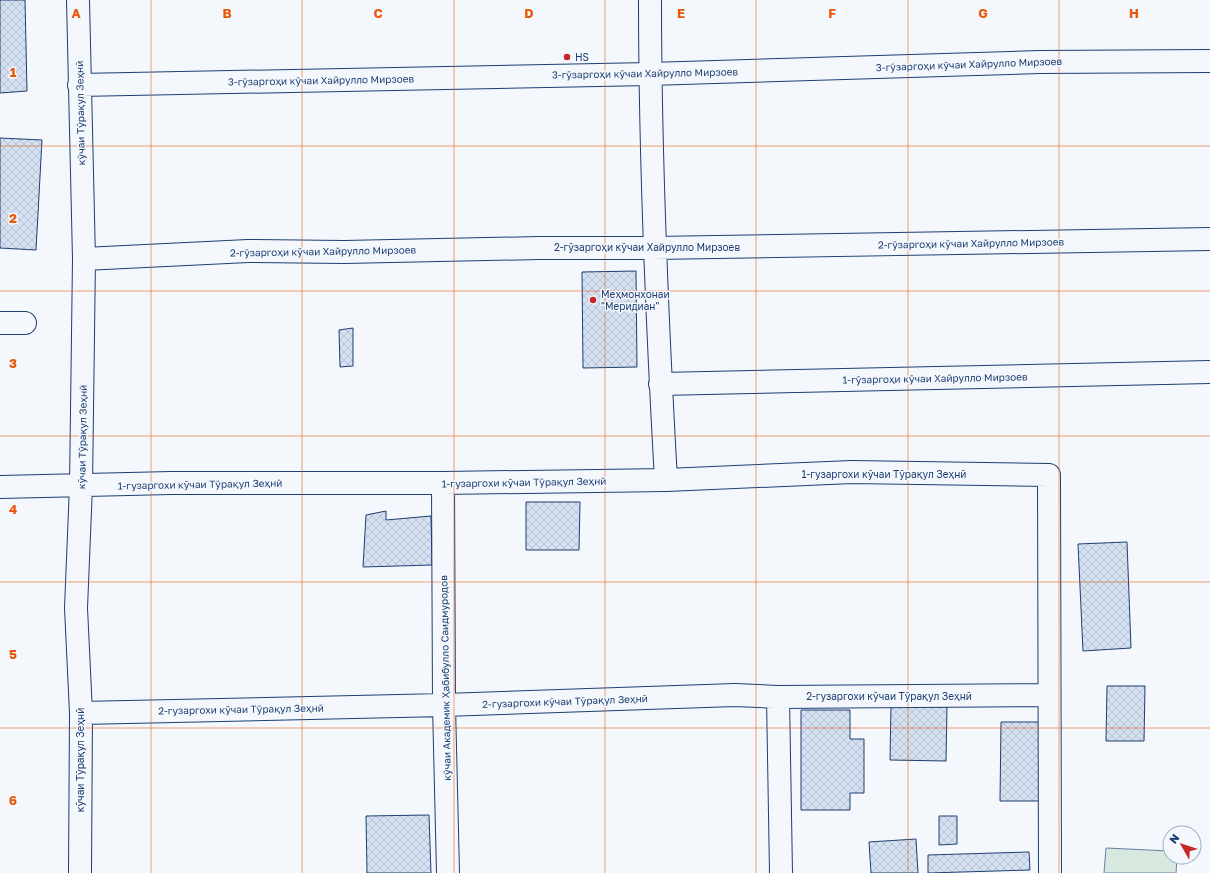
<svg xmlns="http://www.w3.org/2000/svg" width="1210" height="873" font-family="'Golos Text',sans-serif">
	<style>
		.pitch { fill: #d7e8df; stroke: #687fa3 }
		.building { fill: url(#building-cross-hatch); stroke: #1d3f73 }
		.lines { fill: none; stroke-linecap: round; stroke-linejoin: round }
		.minor-casing { stroke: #1d3f73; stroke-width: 24 }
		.minor { stroke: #f4f7fb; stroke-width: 22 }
		.grid { fill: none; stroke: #e8590c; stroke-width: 1; stroke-opacity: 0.55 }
		.poi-dot { fill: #c62828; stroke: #f4f7fb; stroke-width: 1.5 }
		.labels { text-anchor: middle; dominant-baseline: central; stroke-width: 3; stroke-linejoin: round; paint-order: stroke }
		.poi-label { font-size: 10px; fill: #1d3f73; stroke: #f4f7fb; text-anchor: start }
		.street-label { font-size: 10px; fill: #1d3f73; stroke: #f4f7fb }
		.grid-label { font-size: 13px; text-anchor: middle; font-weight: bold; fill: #e8590c; stroke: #f4f7fb; stroke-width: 3; stroke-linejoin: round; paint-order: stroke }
	</style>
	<defs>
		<pattern id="building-cross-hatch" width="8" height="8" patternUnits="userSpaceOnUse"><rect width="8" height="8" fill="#d5e0f0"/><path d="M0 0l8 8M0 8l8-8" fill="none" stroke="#b6c1d1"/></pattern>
	</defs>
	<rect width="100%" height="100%" fill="#f4f7fb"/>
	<path class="pitch" d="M1106,848L1170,851V857H1177L1176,873H1104Z"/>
	<path class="building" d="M0,0H25L27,91L0,93Z
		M0,138L42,140L36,250L0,248Z
		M636,271L637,367L583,368L582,272Z
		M353,328V366L340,367L339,330Z
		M526,502H580L579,550H526Z
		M386,511V520L431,516L432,565L363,567L366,515Z
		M1127,542L1131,648L1083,651L1078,544Z
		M1107,686H1145L1144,741H1106Z
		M891,705L947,707L946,761L890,760Z
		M801,710H850V739H864V793H850V810H801Z
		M1001,722H1040L1039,801H1000Z
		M429,815L431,873H367L366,816Z
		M939,816H957V844L939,845Z
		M916,839L918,873H871L869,842Z
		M1029,852L1030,870L928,873V855Z"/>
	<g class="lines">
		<defs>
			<path id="minor" d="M78,0L84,259L81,486L76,608L81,713L80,873
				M650,0C650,160 657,320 666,480
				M79,85L650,74L1040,62L1210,61
				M84,259L248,251L344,252L539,248H654L1210,239
				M0,323H25
				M660,384L1210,372
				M443,483L444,705L448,873
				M0,487L171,483H443L666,480L852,472L1049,475L1050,873
				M778,697L781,873
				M81,713L444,705L735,695L778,697L1049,695"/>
		</defs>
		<use href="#minor" class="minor-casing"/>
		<use href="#minor" class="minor"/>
	</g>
	<path class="grid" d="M151,0V873M302,0V873M454,0V873M605,0V873M756,0V873M908,0V873M1059,0V873M0,146H1210M0,291H1210M0,436H1210M0,582H1210M0,728H1210"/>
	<g class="poi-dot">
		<circle cx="567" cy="57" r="4"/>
		<circle cx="593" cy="300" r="4"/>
	</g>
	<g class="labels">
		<g class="poi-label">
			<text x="575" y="57">HS</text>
			<text x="601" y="294">Меҳмонхонаи<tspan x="601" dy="12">"Меридиан"</tspan></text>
		</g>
		<g class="street-label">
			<text transform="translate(969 64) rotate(-2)">3-гӯзаргоҳи кӯчаи Хайрулло Мирзоев</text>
			<text transform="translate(645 73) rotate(-1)">3-гӯзаргоҳи кӯчаи Хайрулло Мирзоев</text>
			<text transform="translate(321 80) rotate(-1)">3-гӯзаргоҳи кӯчаи Хайрулло Мирзоев</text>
			<text transform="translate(80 113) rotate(-91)">кӯчаи Тӯрақул Зеҳнӣ</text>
			<text transform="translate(971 243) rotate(-1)">2-гӯзаргоҳи кӯчаи Хайрулло Мирзоев</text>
			<text x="647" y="247">2-гӯзаргоҳи кӯчаи Хайрулло Мирзоев</text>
			<text transform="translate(323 251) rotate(-1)">2-гӯзаргоҳи кӯчаи Хайрулло Мирзоев</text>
			<text transform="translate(935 378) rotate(-1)">1-гӯзаргоҳи кӯчаи Хайрулло Мирзоев</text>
			<text transform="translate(82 437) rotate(-89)">кӯчаи Тӯрақул Зеҳнӣ</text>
			<text x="884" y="474">1-гузаргохи кӯчаи Тӯрақул Зеҳнӣ</text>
			<text transform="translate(524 482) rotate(-1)">1-гузаргохи кӯчаи Тӯрақул Зеҳнӣ</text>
			<text transform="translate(200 484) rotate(-1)">1-гузаргохи кӯчаи Тӯрақул Зеҳнӣ</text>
			<text transform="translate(445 678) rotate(-91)">кӯчаи Академик Ҳабибулло Саидмуродов</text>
			<text x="889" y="696">2-гузаргохи кӯчаи Тӯрақул Зеҳнӣ</text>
			<text transform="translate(565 701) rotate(-2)">2-гузаргохи кӯчаи Тӯрақул Зеҳнӣ</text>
			<text transform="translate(241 709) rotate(-1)">2-гузаргохи кӯчаи Тӯрақул Зеҳнӣ</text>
			<text transform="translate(80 760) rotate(-90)">кӯчаи Тӯрақул Зеҳнӣ</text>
		</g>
	</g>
	<g class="grid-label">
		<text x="76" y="18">A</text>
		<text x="227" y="18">B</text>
		<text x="378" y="18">C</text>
		<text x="529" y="18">D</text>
		<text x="681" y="18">E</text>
		<text x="832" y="18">F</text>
		<text x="983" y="18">G</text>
		<text x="1134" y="18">H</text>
		<text x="13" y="77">1</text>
		<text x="13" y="223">2</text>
		<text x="13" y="368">3</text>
		<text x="13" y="514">4</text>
		<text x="13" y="659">5</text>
		<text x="13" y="805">6</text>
	</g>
	<g transform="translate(1182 845) rotate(309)"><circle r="19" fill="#f4f7fb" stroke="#9eadc5"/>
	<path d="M0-3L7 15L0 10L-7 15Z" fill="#c62828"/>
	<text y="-6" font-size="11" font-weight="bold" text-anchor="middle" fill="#1d3f73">N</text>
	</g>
</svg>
